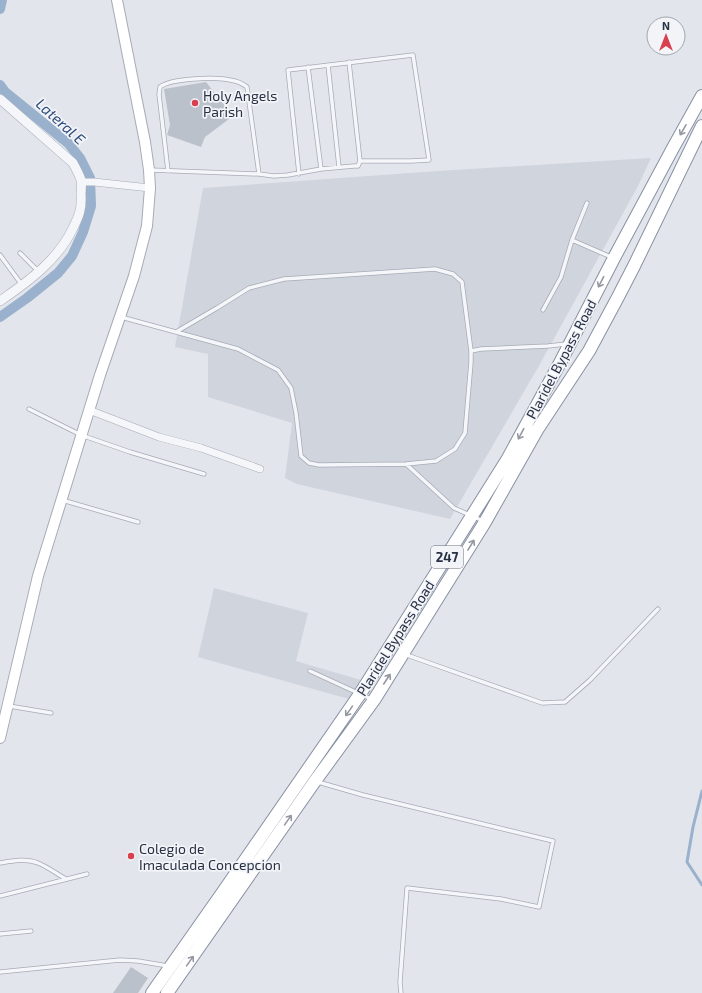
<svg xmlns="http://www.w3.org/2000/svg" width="702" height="993" font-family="'Exo 2',sans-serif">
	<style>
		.built { fill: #d0d4dd }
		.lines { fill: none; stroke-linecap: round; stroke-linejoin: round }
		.stream { stroke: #9ab1cd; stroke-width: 3 }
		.canal { stroke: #9ab1cd; stroke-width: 10 }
		.building { fill: #bbc1cb }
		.service-casing { stroke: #a6abb6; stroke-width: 5 }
		.minor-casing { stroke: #a6abb6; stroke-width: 8 }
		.tertiary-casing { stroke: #a6abb6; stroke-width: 10 }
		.secondary-casing { stroke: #a6abb6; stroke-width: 12 }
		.trunk-casing { stroke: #8891a3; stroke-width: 14 }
		.service { stroke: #f5f6f9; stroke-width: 3.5 }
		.minor { stroke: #f5f6f9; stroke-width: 7 }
		.tertiary { stroke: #f5f6f9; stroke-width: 9 }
		.secondary { stroke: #fff; stroke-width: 10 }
		.trunk { stroke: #fff; stroke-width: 12 }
		.oneway { stroke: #9498a2 }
		.poi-dot { fill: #d83f4f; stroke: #f2f4f8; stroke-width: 1.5 }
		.labels { text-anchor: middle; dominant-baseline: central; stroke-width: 3.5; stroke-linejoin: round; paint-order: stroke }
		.shield { fill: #f2f4f8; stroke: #656c7a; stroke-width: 1 }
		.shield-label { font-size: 13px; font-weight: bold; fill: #283144 }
		.poi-label { font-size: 14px; fill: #283144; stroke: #f2f4f8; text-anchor: start }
		.street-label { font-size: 14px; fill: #283144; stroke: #f2f4f8 }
		.water-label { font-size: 15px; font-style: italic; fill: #2f4e7c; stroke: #f2f4f8 }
	</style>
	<rect width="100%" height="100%" fill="#e2e5eb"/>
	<path class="built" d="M651,158L638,186L540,364L450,519L297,484L285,478L292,423L208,397V354L175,347L203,188L438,171Z
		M214,588L308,613L296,661L361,680L349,699L198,657Z"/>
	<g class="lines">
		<path class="stream" d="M702,791L693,827L687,862L702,885"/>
		<path class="canal" d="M0,9L2,0
			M0,85L5,92L68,143L80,158L90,178L91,206L83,232L72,256L58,273L27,298L0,317"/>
	</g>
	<path class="building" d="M206,82L233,116L205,137L201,147L167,135L170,125L164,89Z
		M131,967L148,978L138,993H113Z"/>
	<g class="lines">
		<defs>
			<path id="service" d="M349,62L360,161
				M328,65L339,167
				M308,67L321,169
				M150,170L259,174L274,176L288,175L321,169L354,166H358L360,161H411L429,160L413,55L288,70L299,174
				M168,171L159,94L160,87C171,78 216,77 230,80C237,81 242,83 247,87L259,174
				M572,240L611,257
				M20,253L38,271
				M0,255L22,285
				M543,310L561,277L572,240L587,203
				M121,317L238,349L278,370L291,388L296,413L301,456L309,463L319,465L406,464L436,461L455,449L465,433L471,362V351L481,349L548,346L566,344
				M176,332L217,308L249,288L284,279L435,269L453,274L462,282L471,351
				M29,409L81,435L130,452L204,474
				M406,464L454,508L483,521
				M62,500L138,522
				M404,654L542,703L565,702L590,680L658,609
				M310,671L371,699
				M9,706L51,713
				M318,782L363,795L553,841L539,907L501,899L407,888L400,982L401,993
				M0,863C12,861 26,858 38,863C48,867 57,874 66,879
				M0,896L87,874
				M0,934L31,931
				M0,972L120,960L138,961L168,966"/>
			<path id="minor" d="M81,182H94L150,188
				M89,410L159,437L201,448L260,469"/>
			<path id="tertiary" d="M0,99L73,163C76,169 79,174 81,180C82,185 81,190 81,195C82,209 79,216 73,228C58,260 29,281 0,301"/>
			<path id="secondary" d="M0,738L38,576L100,375L134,276L147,226L150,188L149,170L145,142L117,0"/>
			<path id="trunk" d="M152,993L223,892L360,694L507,460L561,361L614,258L673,148L702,96
				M167,993L315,781L374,700L485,522L537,430L589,351L618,297L634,266L702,126"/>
		</defs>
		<use href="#service" class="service-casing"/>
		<use href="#minor" class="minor-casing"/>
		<use href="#tertiary" class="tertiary-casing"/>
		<use href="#secondary" class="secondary-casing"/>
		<use href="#trunk" class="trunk-casing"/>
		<use href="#service" class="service"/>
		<use href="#minor" class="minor"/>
		<use href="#tertiary" class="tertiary"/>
		<use href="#secondary" class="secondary"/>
		<use href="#trunk" class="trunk"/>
	</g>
	<defs><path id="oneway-shaft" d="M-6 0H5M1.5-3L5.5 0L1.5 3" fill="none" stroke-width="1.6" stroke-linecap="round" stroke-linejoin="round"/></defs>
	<g class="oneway">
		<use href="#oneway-shaft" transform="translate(683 130) rotate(120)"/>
		<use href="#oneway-shaft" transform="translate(601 282) rotate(117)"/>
		<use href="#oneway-shaft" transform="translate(521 434) rotate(118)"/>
		<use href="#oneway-shaft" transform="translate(471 545) rotate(-58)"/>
		<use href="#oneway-shaft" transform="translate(387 679) rotate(-57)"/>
		<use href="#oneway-shaft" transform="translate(349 711) rotate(125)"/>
		<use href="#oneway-shaft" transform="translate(288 820) rotate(-55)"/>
		<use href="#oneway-shaft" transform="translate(190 961) rotate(-55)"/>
	</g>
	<g class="poi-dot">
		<circle cx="195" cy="103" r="4"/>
		<circle cx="131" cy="856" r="4"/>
	</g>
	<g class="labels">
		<rect class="shield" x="431" y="546" width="32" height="22" rx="3"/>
		<g class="shield-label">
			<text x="447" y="557">247</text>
		</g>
		<g class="poi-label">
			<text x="203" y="95">Holy Angels<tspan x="203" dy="16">Parish</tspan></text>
			<text x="139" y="848">Colegio de<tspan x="139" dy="16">Imaculada Concepcion</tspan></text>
		</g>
		<g class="street-label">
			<text transform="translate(561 359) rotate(-62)">Plaridel Bypass Road</text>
			<text transform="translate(395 638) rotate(-58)">Plaridel Bypass Road</text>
		</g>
		<g class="water-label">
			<text transform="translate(61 121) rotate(42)">Lateral E</text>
		</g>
	</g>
	<g transform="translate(666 36)"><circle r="19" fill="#f2f4f8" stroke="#a1a6b0"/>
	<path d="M0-3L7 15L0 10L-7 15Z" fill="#d83f4f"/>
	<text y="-6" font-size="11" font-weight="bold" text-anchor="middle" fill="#283144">N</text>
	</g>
</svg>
